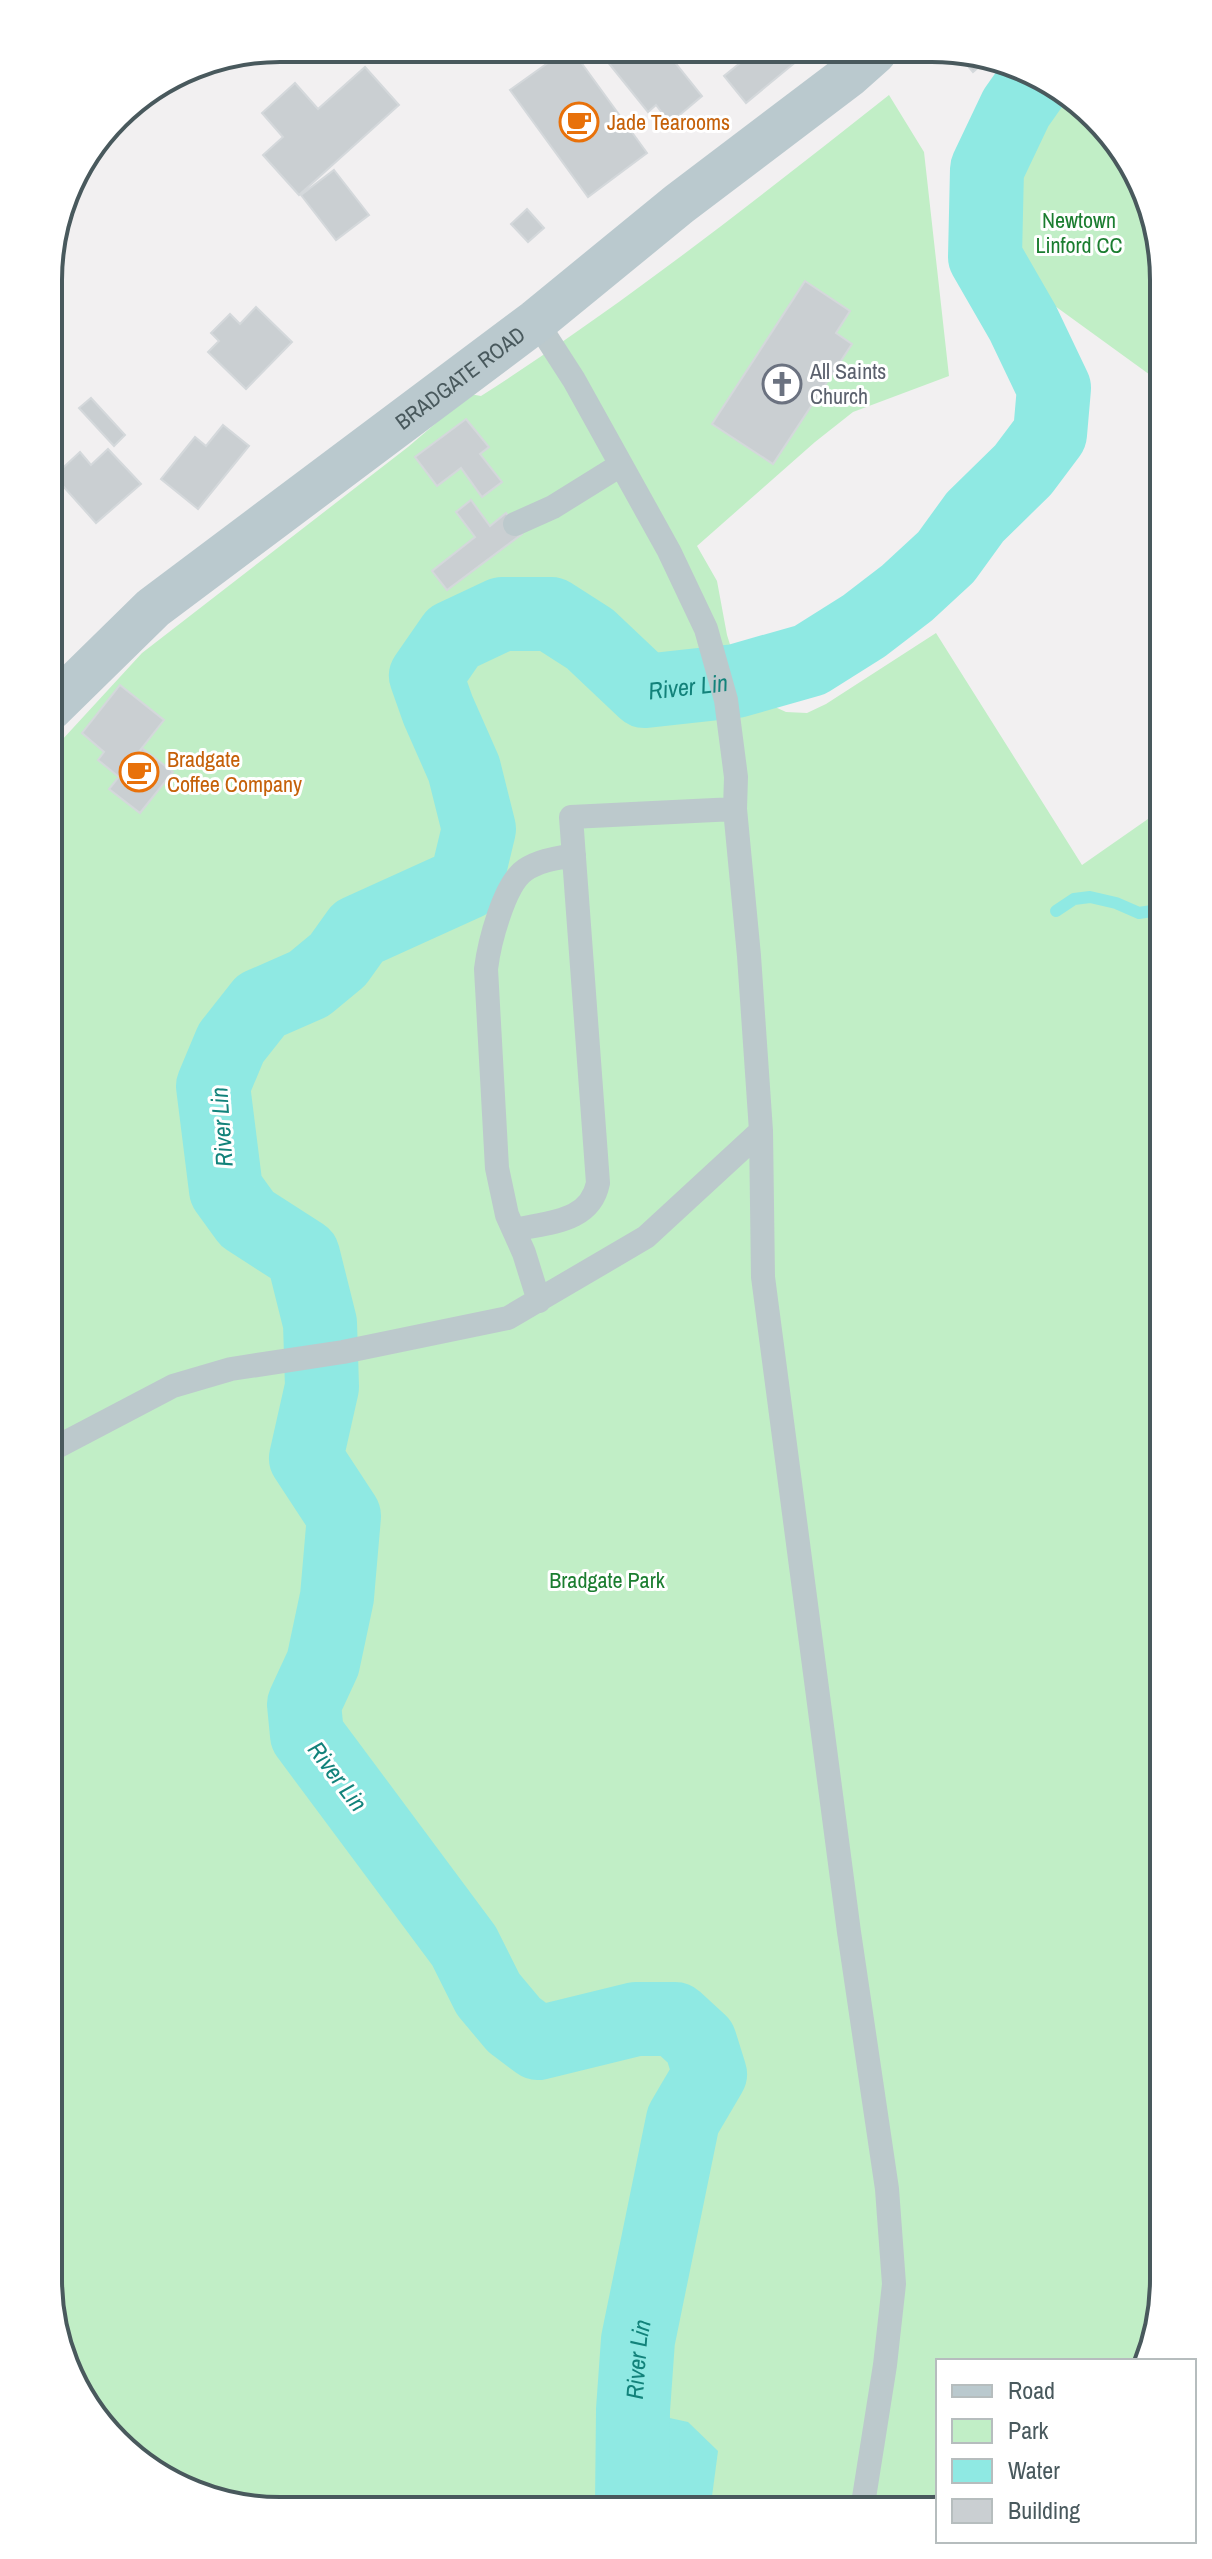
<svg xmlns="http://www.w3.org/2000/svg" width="1212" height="2559" font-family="'Archivo Narrow',sans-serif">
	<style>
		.green { fill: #c1eec6 }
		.water { fill: #8fe9e3 }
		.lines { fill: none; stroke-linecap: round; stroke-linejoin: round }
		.stream { stroke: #8fe9e3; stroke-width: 12 }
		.river { stroke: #8fe9e3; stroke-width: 74 }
		.building { fill: #cacfd2; stroke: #d4d8db; stroke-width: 2 }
		.lane { stroke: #bcc9cc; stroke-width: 24 }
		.secondary { stroke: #bac9ce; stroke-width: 44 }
		.labels { text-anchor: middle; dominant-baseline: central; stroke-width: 6; stroke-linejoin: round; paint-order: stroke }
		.food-label { font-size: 22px; fill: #c56008; stroke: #fff; text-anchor: start }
		.park-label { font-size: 22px; fill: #1b7d30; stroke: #fff }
		.worship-label { font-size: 22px; fill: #5b616d; stroke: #fff; text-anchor: start }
		.street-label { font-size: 22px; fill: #49595d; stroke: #fff }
		.water-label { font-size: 24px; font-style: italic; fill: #12827a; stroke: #fff }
		.rim { fill: none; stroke: #49595d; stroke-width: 4 }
	</style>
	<rect width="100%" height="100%" fill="#f2f0f1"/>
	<path class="green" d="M889,95L924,152L949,376L853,412L815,442L697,546L717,581L727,635L743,686L751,696L786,712L807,713L826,704L936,633L1082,865L1158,812L1163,2295L1148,2361H938V2503L235,2507L127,2453L56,2340L50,753L142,653L408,447L470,394L481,396C623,305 756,200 889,95Z
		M1063,95L1085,106L1156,219L1157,380L1015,277L992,197Z"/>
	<path class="water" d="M633,2410L688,2422L718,2451L711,2504L608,2505L612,2421Z"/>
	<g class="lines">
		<path class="stream" d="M1056,911L1074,899L1090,897L1116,903L1139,913L1158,910"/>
		<path class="river" id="s1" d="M632,2505L633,2410L638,2340L683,2120L710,2074L700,2042L675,2019H636L538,2043L514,2025L488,1994L464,1946L307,1735L304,1704L323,1663L337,1597L344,1516L306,1458L322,1387L320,1323L303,1255L247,1219L226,1190L213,1086L231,1043L261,1005L309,984L338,960L358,932L466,883L479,829L464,769L438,710L426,676L453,637L502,614H551L590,639L645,691L736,681L810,660L864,626L907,593L946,557L975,517L1023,470L1050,434L1054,388L1023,323L985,257L987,169L1016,108L1035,81"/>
	</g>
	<path class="building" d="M277,49L261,61L255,53Z
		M566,50H572L647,153L588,197L510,90Z
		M598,50H665L702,96L670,123L656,105L648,112Z
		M755,51H809L746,103L724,76Z
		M956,52H977L989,58L973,72Z
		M365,67L399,105L299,195L263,155L283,137L262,113L295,83L318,109Z
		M334,170L369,215L336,240L301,195Z
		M527,209L544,228L528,242L511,224Z
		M805,281L850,311L836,333L852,344L773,464L712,424Z
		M256,307L292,342L246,389L208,352L219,341L211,333L230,314L240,324Z
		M91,398L125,435L114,446L79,408Z
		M466,419L489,447L480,454L502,482L482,497L461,468L437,486L415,457Z
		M223,425L249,446L198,509L161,479L195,437L206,446Z
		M108,449L141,484L96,523L54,476L80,452L91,465Z
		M471,500L490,526L506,513L522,534L447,590L432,571L475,537L456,512Z
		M120,685L164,720L119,777L98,760L104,752L82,733Z
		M142,748L173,772L140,813L109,789Z"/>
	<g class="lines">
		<path class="lane" d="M536,321L574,380L669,551L706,629L726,700L736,777L735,809L749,956L761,1131L763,1277L849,1932L887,2189L894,2284L885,2365L863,2504
			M515,524L553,507L619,466
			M514,1230C548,1222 590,1223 598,1183L571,817L735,809
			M539,1301L524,1253L507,1215L497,1168L486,969C489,944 504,884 525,870C540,860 558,858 574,855
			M53,1449L173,1386L231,1369L343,1352L508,1318L646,1237L761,1131"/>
		<path class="secondary" id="s2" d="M50,709L153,608L536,321L679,204L848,76L875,52"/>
	</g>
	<defs>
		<symbol id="cafe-ring" viewBox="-11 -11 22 22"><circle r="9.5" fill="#fff" stroke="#e8710a" stroke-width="1.5"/><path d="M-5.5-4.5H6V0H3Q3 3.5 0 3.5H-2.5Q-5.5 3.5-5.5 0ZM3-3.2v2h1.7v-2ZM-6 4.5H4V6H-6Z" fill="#e8710a"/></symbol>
		<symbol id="church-ring" viewBox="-11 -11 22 22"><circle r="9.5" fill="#fff" stroke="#6b7280" stroke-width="1.5"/><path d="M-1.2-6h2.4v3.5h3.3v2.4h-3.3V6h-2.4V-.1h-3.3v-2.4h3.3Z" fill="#6b7280"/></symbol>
	</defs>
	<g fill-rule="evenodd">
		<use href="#cafe-ring" x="557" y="100" width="44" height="44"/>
		<use href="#church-ring" x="760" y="362" width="44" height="44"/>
		<use href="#cafe-ring" x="117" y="750" width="44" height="44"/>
	</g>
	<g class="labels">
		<g class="food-label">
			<text x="607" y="122">Jade Tearooms</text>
			<text x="167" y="759">Bradgate<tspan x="167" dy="25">Coffee Company</tspan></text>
		</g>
		<g class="park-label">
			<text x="1079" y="220">Newtown<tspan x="1079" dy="25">Linford CC</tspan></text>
			<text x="607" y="1580">Bradgate Park</text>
		</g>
		<g class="worship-label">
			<text x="810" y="371">All Saints<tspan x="810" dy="25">Church</tspan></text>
		</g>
		<g class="street-label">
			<text stroke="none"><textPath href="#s2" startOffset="528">BRADGATE ROAD</textPath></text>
		</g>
		<g class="water-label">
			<text stroke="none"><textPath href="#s1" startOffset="2618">River Lin</textPath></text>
			<text transform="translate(221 1127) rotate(-94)">River Lin</text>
			<text transform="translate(338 1776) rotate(53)">River Lin</text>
			<text stroke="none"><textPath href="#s1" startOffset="146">River Lin</textPath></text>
		</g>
	</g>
	<path d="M0 0H1212V2559H0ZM280 62H932A218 218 0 0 1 1150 280V2279A218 218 0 0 1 932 2497H280A218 218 0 0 1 62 2279V280A218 218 0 0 1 280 62Z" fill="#fff" fill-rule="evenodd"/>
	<path class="rim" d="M280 62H932A218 218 0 0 1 1150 280V2279A218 218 0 0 1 932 2497H280A218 218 0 0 1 62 2279V280A218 218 0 0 1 280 62Z"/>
	<rect x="936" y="2359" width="260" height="184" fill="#ffffff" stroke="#b6bdbe" stroke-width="2"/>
	<rect x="952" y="2385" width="40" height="12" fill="#bac9ce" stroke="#b6bdbe" stroke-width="2"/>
	<text x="1008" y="2399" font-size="24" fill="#49595d">Road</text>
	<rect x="952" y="2419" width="40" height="24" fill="#c1eec6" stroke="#b6bdbe" stroke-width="2"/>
	<text x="1008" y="2439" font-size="24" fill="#49595d">Park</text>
	<rect x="952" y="2459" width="40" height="24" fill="#8fe9e3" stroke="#b6bdbe" stroke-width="2"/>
	<text x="1008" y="2479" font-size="24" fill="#49595d">Water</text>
	<rect x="952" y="2499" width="40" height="24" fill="#cacfd2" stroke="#b6bdbe" stroke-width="2"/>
	<text x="1008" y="2519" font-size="24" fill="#49595d">Building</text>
</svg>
